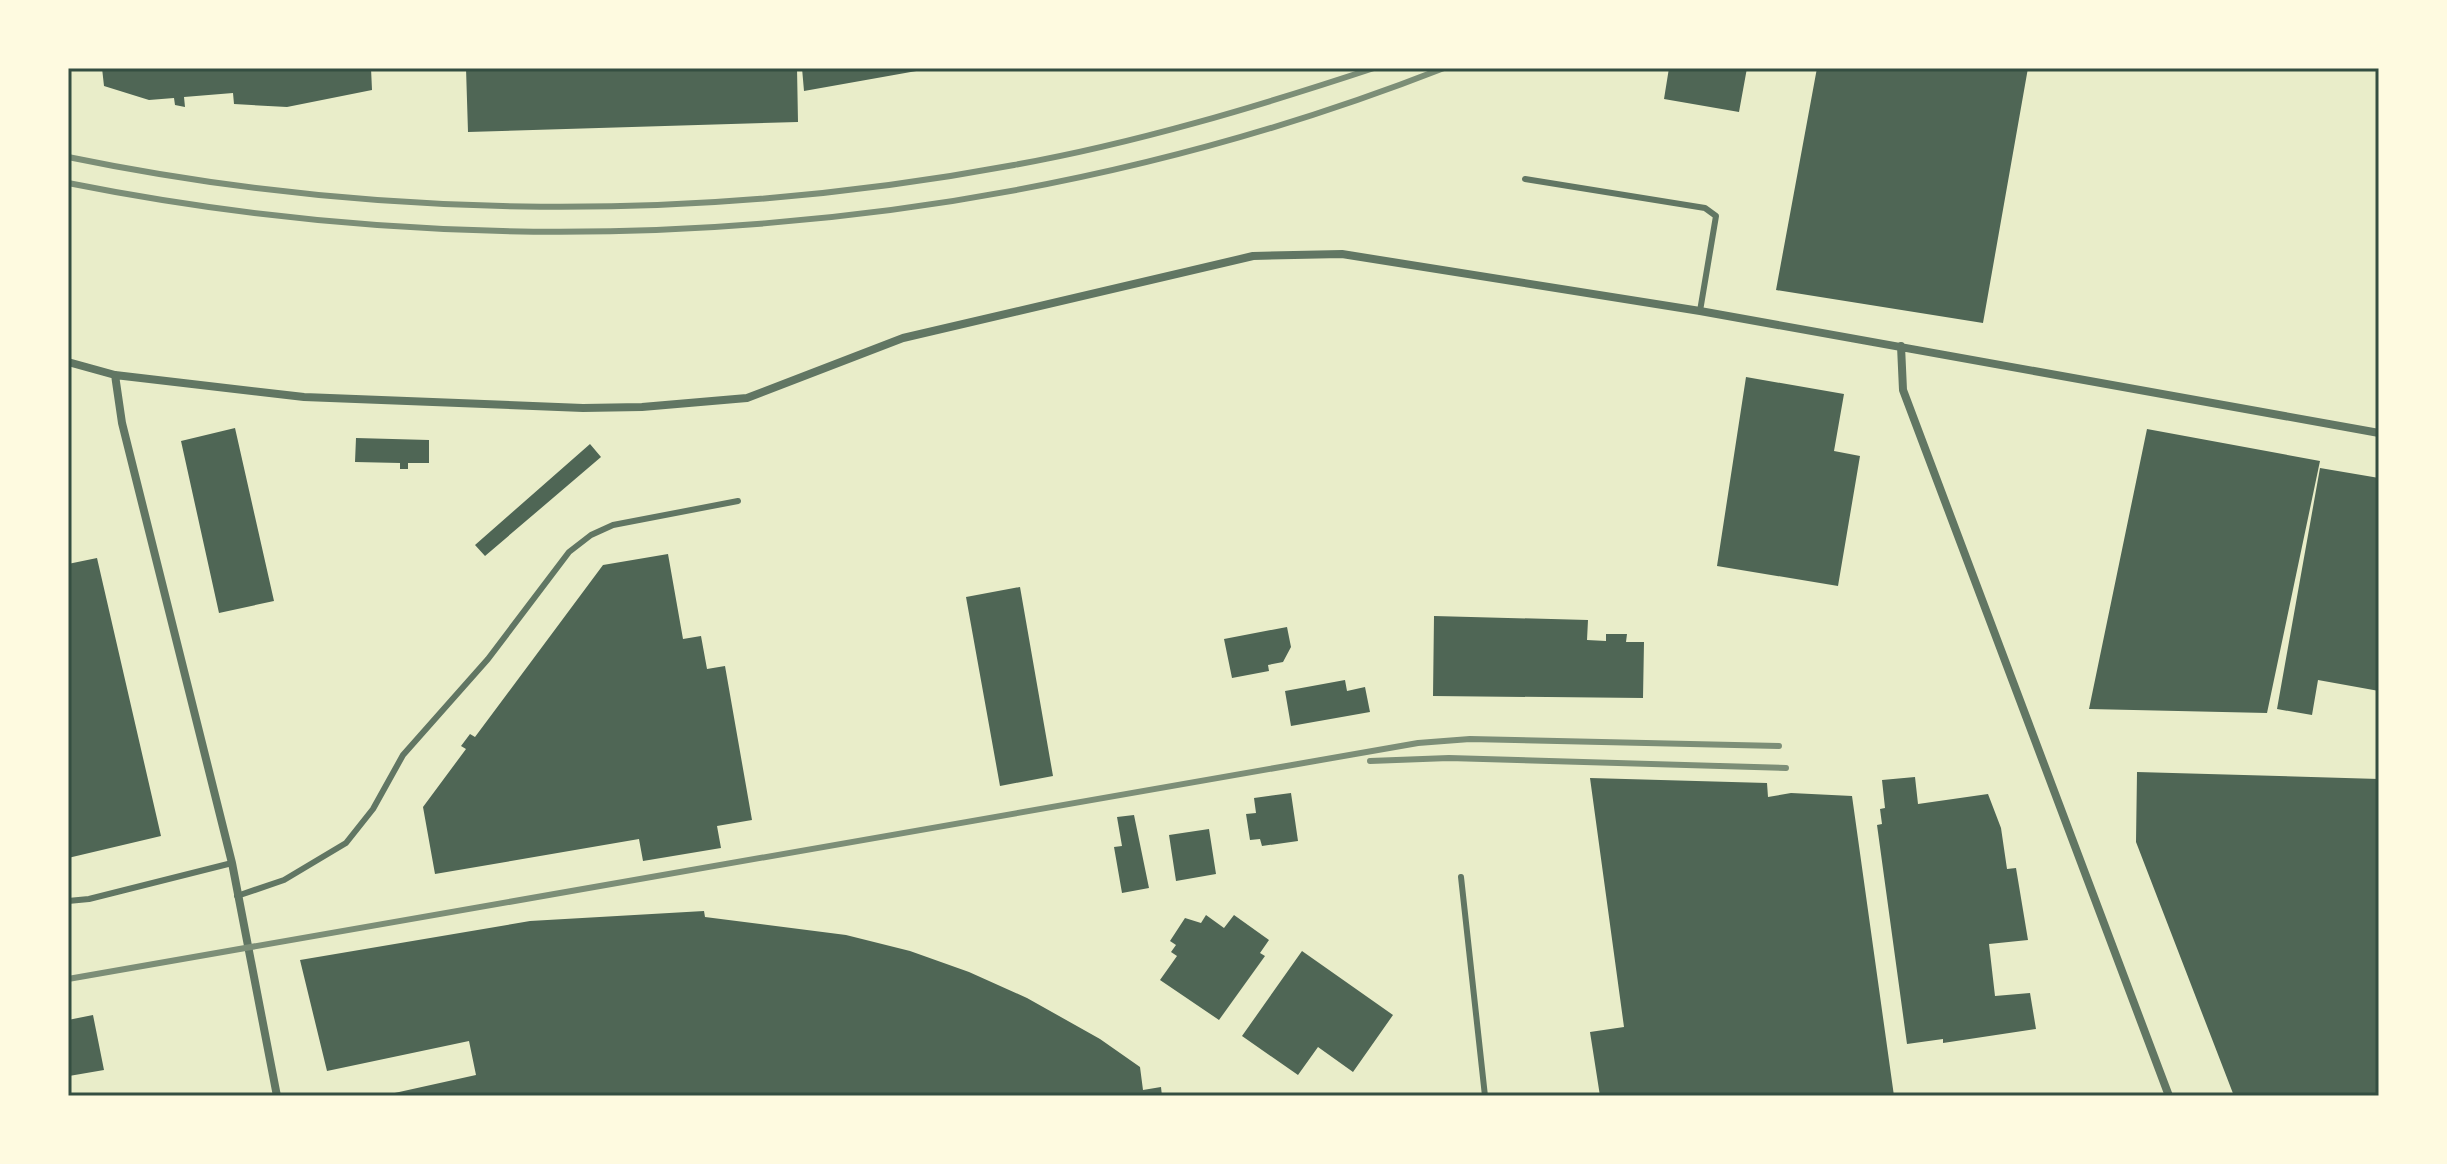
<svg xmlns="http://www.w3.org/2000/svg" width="2447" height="1164" font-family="'Noto Serif',serif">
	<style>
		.building { fill: #4f6655 }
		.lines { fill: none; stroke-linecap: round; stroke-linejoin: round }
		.service { stroke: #617663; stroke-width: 6 }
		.minor { stroke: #617663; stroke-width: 8 }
		.rail { stroke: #7c8e77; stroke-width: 6 }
		.neatline { fill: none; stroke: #344e41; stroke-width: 3 }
	</style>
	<rect width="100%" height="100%" fill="#e9edc9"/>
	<path class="building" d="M102,68H371L372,90L287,107L234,104L233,93L184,97L185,107L175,105L174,98L149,100L104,86Z
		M466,68H797L798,122L468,132Z
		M802,68H922V70L804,91Z
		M1669,68H1747L1739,112L1664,99Z
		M1817,68H2028L1983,323L1776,290Z
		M1746,377L1844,394L1834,451L1860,456L1838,586L1717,566Z
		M235,428L274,601L219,613L181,441Z
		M2147,429L2320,461L2267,713L2089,709Z
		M356,438L429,440V463H408V469H400V463L355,462Z
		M590,444L601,457L485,556L475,545Z
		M2320,468L2379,478V691L2318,680L2312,715L2277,709Z
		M668,554L683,639L701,636L707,669L725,666L752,820L717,826L721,848L643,861L639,839L435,874L423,807L466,749L461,746L470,734L475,737L603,565Z
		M97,558L161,836L68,858V564Z
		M1020,587L1053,776L1000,786L966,597Z
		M1434,616L1588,620L1587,640L1606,641V634H1627L1626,642H1644L1643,698L1433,696Z
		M1287,627L1291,647L1283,662L1268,665L1269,671L1232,678L1224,639Z
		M1345,680L1347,691L1365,687L1370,712L1291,726L1285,691Z
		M2137,772L2379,779V1096H2234L2136,842Z
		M1915,777L1918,804L1988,794L2001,828L2007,869L2016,868L2028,940L1989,944L1995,996L2030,993L2036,1029L1943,1043V1039L1907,1044L1877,825L1882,824L1880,809L1885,808L1882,780Z
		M1590,778L1767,783L1768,797L1791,793L1852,796L1894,1096H1600L1590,1032L1624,1027Z
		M1291,793L1298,841L1262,846L1260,839L1250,840L1246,814L1256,813L1254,798Z
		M1134,815L1149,888L1122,893L1114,847L1122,846L1117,817Z
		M1209,829L1216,874L1176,881L1169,835Z
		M704,911L705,917L846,935L910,951L969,972L1027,998L1100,1039L1140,1067L1143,1090L1161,1087L1162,1096H381L476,1075L469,1041L327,1071L300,960L530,921Z
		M1206,915L1224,928L1234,915L1269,940L1260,953L1265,956L1219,1020L1160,980L1177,956L1171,952L1176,945L1170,941L1185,918L1201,923Z
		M1302,951L1393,1015L1353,1072L1318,1047L1298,1075L1242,1036Z
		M93,1015L104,1070L69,1076L68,1020Z"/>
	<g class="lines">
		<path class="service" d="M1525,179L1705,208L1716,216L1700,311
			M1461,877L1485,1096
			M237,896L284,880L346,843L373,809L403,755L488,659L569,552L591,535L613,525L738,501
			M68,901L89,899L232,863"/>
		<path class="minor" d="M1901,346L1903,390L2169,1096
			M68,362L115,375L304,397L583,408L642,407L747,398L903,338L1253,256L1342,254L1700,311L2379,433
			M115,375L122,423L232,863L277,1096"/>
		<path class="rail" d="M68,157C378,221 703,223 1014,165C1136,143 1256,107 1374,68
			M68,183C524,274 1010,238 1444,68
			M1370,761L1449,758L1786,768
			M68,979L1418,743L1470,739L1779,746"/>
	</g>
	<rect width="2447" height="1164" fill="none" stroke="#fefae0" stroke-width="140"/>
	<rect x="70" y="70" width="2307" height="1024" class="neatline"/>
</svg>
